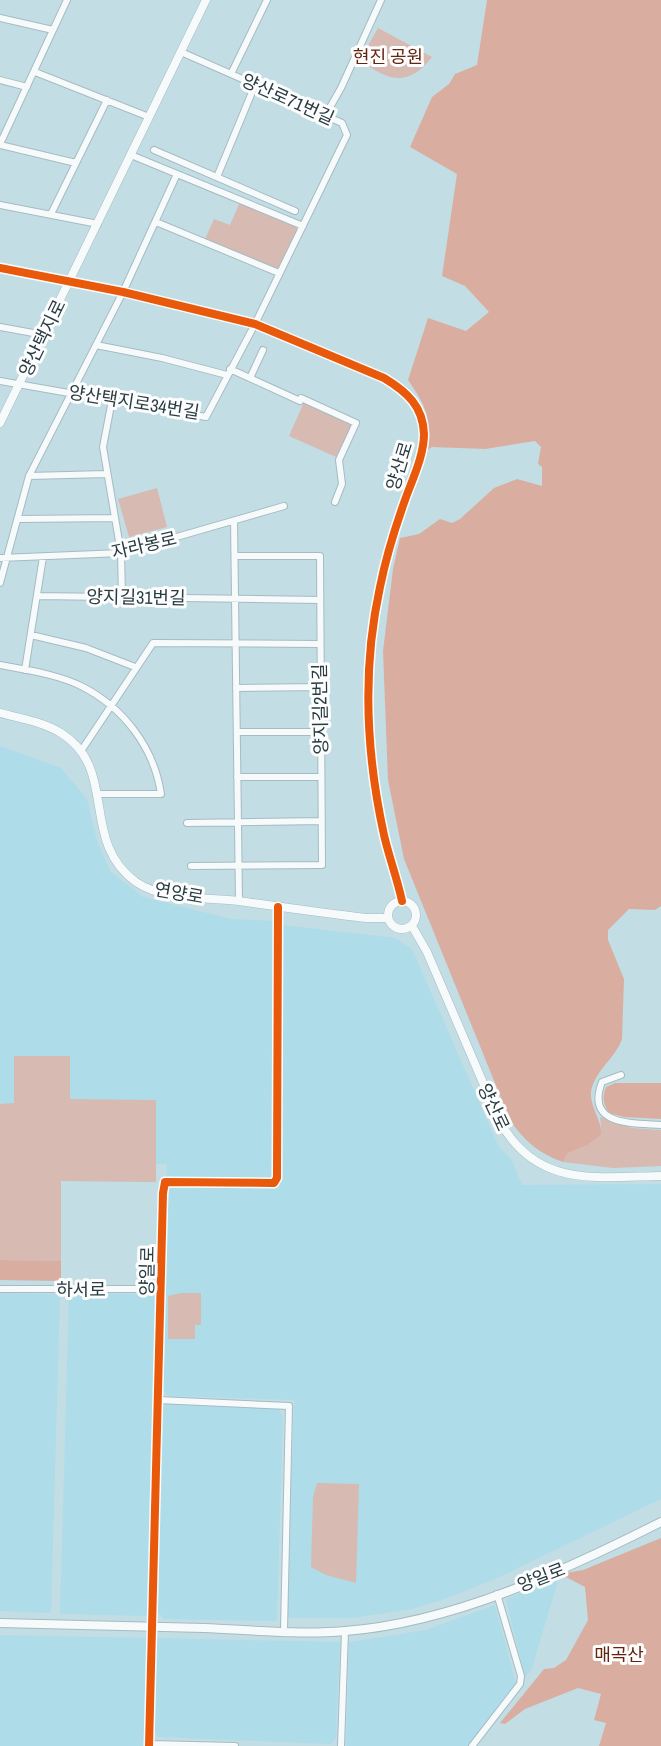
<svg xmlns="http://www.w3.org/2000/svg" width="661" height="1746" font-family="'Archivo Narrow','Noto Sans KR',sans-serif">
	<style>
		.built { fill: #afdce9 }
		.green { fill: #d7bab1 }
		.forest { fill: #d9aea0 }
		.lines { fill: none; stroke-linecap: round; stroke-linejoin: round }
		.minor-casing { stroke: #a6bbc2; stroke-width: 8 }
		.tertiary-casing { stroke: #a6bbc2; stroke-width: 9 }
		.secondary-casing { stroke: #a6bbc2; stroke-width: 10 }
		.minor { stroke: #f6fafb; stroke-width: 6 }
		.tertiary { stroke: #f6fafb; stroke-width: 8 }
		.secondary { stroke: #f6fafb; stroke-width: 8 }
		.cycleway-casing { stroke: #fdfdfd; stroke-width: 11 }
		.cycleway { stroke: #e8590c; stroke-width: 8 }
		.labels { text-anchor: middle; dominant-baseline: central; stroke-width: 6; stroke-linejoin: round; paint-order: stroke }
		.park-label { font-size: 18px; fill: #642510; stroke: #fdfdfd }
		.street-label { font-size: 18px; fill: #283c42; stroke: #fdfdfd }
	</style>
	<rect width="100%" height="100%" fill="#c3dde5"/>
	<path class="built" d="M0,746L61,768L87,799L97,841L111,872L143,897L231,919L274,921L282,925L395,938L412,949L499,1147L511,1159L522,1185L661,1184V1499L493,1580L439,1601L411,1609L353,1618H287L294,1400L168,1396L162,1389L167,1164H156V1182L61,1181V1281L0,1280Z
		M0,1293L60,1294L51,1613L0,1611Z
		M73,1293L150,1294L156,1299L148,1616L60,1614L69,1294Z
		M166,1404L278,1409L283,1416L277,1619L275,1621L164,1619L157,1611L162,1409Z
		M560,1574L532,1668L525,1677L506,1600Z
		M495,1605L516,1683L468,1746H346L349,1642L426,1630Z
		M0,1635L147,1638L144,1746H0Z
		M156,1638L340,1642L336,1738L331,1744L158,1737L154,1730Z"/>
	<path class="green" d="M378,28L432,57C408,88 388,81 360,60Z
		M240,202L296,227L298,231L279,271L205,239L214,219L230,225Z
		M304,402L352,424L336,457L289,436Z
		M157,488L167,527L129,537L118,499Z
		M14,1056H70V1099L156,1100V1182L61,1181V1261L0,1260V1104L14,1103Z
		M600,1117L632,1128L661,1130V1166L613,1168L563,1162L568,1153L588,1145L602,1134Z
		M181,1293H201V1325H195V1339H168V1296Z
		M317,1483L359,1484L356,1583L326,1575L311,1567L313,1497Z"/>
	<path class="forest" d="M487,0H661V906L655,910L629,909L608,930V940L624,979L622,1039C616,1059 585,1078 592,1102C595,1114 600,1120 602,1134L588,1145L568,1153L563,1162C541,1155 523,1140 510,1120L404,859L388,780L383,651L393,569L400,538L419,534L440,519L452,523L460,519L494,488L517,479L542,486V467L538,464L541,447L535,441L485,449L432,447L427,450C432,418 426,406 408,380L428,318L466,331L489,312L465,286L442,276L457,174L410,147L432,97L449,84L455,74L477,65Z
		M615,1083H661V1119L624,1117L609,1113C603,1103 602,1098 606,1087Z
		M0,1260L61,1261V1281L0,1280Z
		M661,1538V1746H599L606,1723L594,1720L601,1694L578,1688L525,1709L505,1724L500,1723L544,1669L554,1668L566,1660L588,1620L585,1587L560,1574L583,1570Z"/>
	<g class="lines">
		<defs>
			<path id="minor" d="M0,18L53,30
				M35,72L149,117
				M231,74L267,0
				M0,80L27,87
				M325,116L341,88L381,0
				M0,144L67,0
				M0,145L76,163
				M154,150L295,211
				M131,155L303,226
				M217,177L255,85
				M0,205L98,224
				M51,214L107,100
				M156,222L279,273
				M0,327L44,335
				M96,345L162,358L227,375
				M230,369L300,401L301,398L356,423L339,460L342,484L335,502
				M250,378L263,350
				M0,381L206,417L255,324L347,135L342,123L181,52
				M112,400L103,447L121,553L122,597
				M29,476L106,474
				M18,519L115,518
				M234,521L239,901
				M0,558L121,553L284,506
				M0,583L29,476L123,292L177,174
				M37,596L320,600
				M31,635L86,648L135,667
				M0,665C26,670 57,674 81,686C123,707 154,747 161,794H98
				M25,670L43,557
				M236,688L319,687
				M237,732H320
				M81,751L153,643L319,644
				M237,777H321
				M187,823L322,821
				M191,866L322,865L320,556H235
				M621,1075L602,1082C585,1126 632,1123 661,1125
				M0,1289H162
				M158,1400L289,1406L284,1631
				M149,1744L235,1746
				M149,1746L163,1193L165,1182L274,1183L277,1178L278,907
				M341,1746L345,1631
				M472,1746L520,1684L521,1676L497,1594"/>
			<path id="tertiary" d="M0,268L123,292L255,324L384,378C407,392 423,406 424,434C424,456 412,480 405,500C395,528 386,557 380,587C362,669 366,753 384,835C389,857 397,878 402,901
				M0,423L206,0
				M0,713C20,718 43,722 61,733C119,769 79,841 136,882C164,901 207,897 239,901C281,907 323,913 366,918H387
				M388 915a14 14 0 1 1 28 0a14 14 0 1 1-28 0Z
				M412,926L427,952L499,1120C536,1188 594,1177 661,1176"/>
			<path id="secondary" d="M0,1623C68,1625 136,1626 204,1628C251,1630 299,1635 345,1631C453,1623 566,1570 661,1522"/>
		</defs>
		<use href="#minor" class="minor-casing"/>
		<use href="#tertiary" class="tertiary-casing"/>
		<use href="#secondary" class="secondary-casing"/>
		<use href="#minor" class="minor"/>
		<use href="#tertiary" class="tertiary"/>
		<use href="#secondary" class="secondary"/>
		<defs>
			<path id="cycleway" d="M0,268L123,292L255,324L384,378C407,392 423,406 424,434C424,456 412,480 405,500C395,528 386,557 380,587C362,669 366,753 384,835C389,857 397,878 402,901
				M149,1746L163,1193L165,1182L274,1183L277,1178L278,907"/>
		</defs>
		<use href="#cycleway" class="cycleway-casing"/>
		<use href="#cycleway" class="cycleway"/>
	</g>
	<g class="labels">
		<g class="park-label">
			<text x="388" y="56">현진 공원</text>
			<text x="619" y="1654">매곡산</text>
		</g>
		<g class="street-label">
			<text transform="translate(288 99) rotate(24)">양산로71번길</text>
			<text transform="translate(42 338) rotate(-64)">양산택지로</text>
			<text transform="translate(134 402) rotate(9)">양산택지로34번길</text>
			<text transform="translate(399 466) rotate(-73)">양산로</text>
			<text transform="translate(144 545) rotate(-13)">자라봉로</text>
			<text transform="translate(136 597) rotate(1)">양지길31번길</text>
			<text transform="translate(320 709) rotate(-91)">양지길2번길</text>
			<text transform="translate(179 893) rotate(10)">연양로</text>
			<text transform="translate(494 1107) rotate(65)">양산로</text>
			<text transform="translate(147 1271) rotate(-89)">양일로</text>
			<text x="81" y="1289">하서로</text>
			<text transform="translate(541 1577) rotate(-21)">양일로</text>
		</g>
	</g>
</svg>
